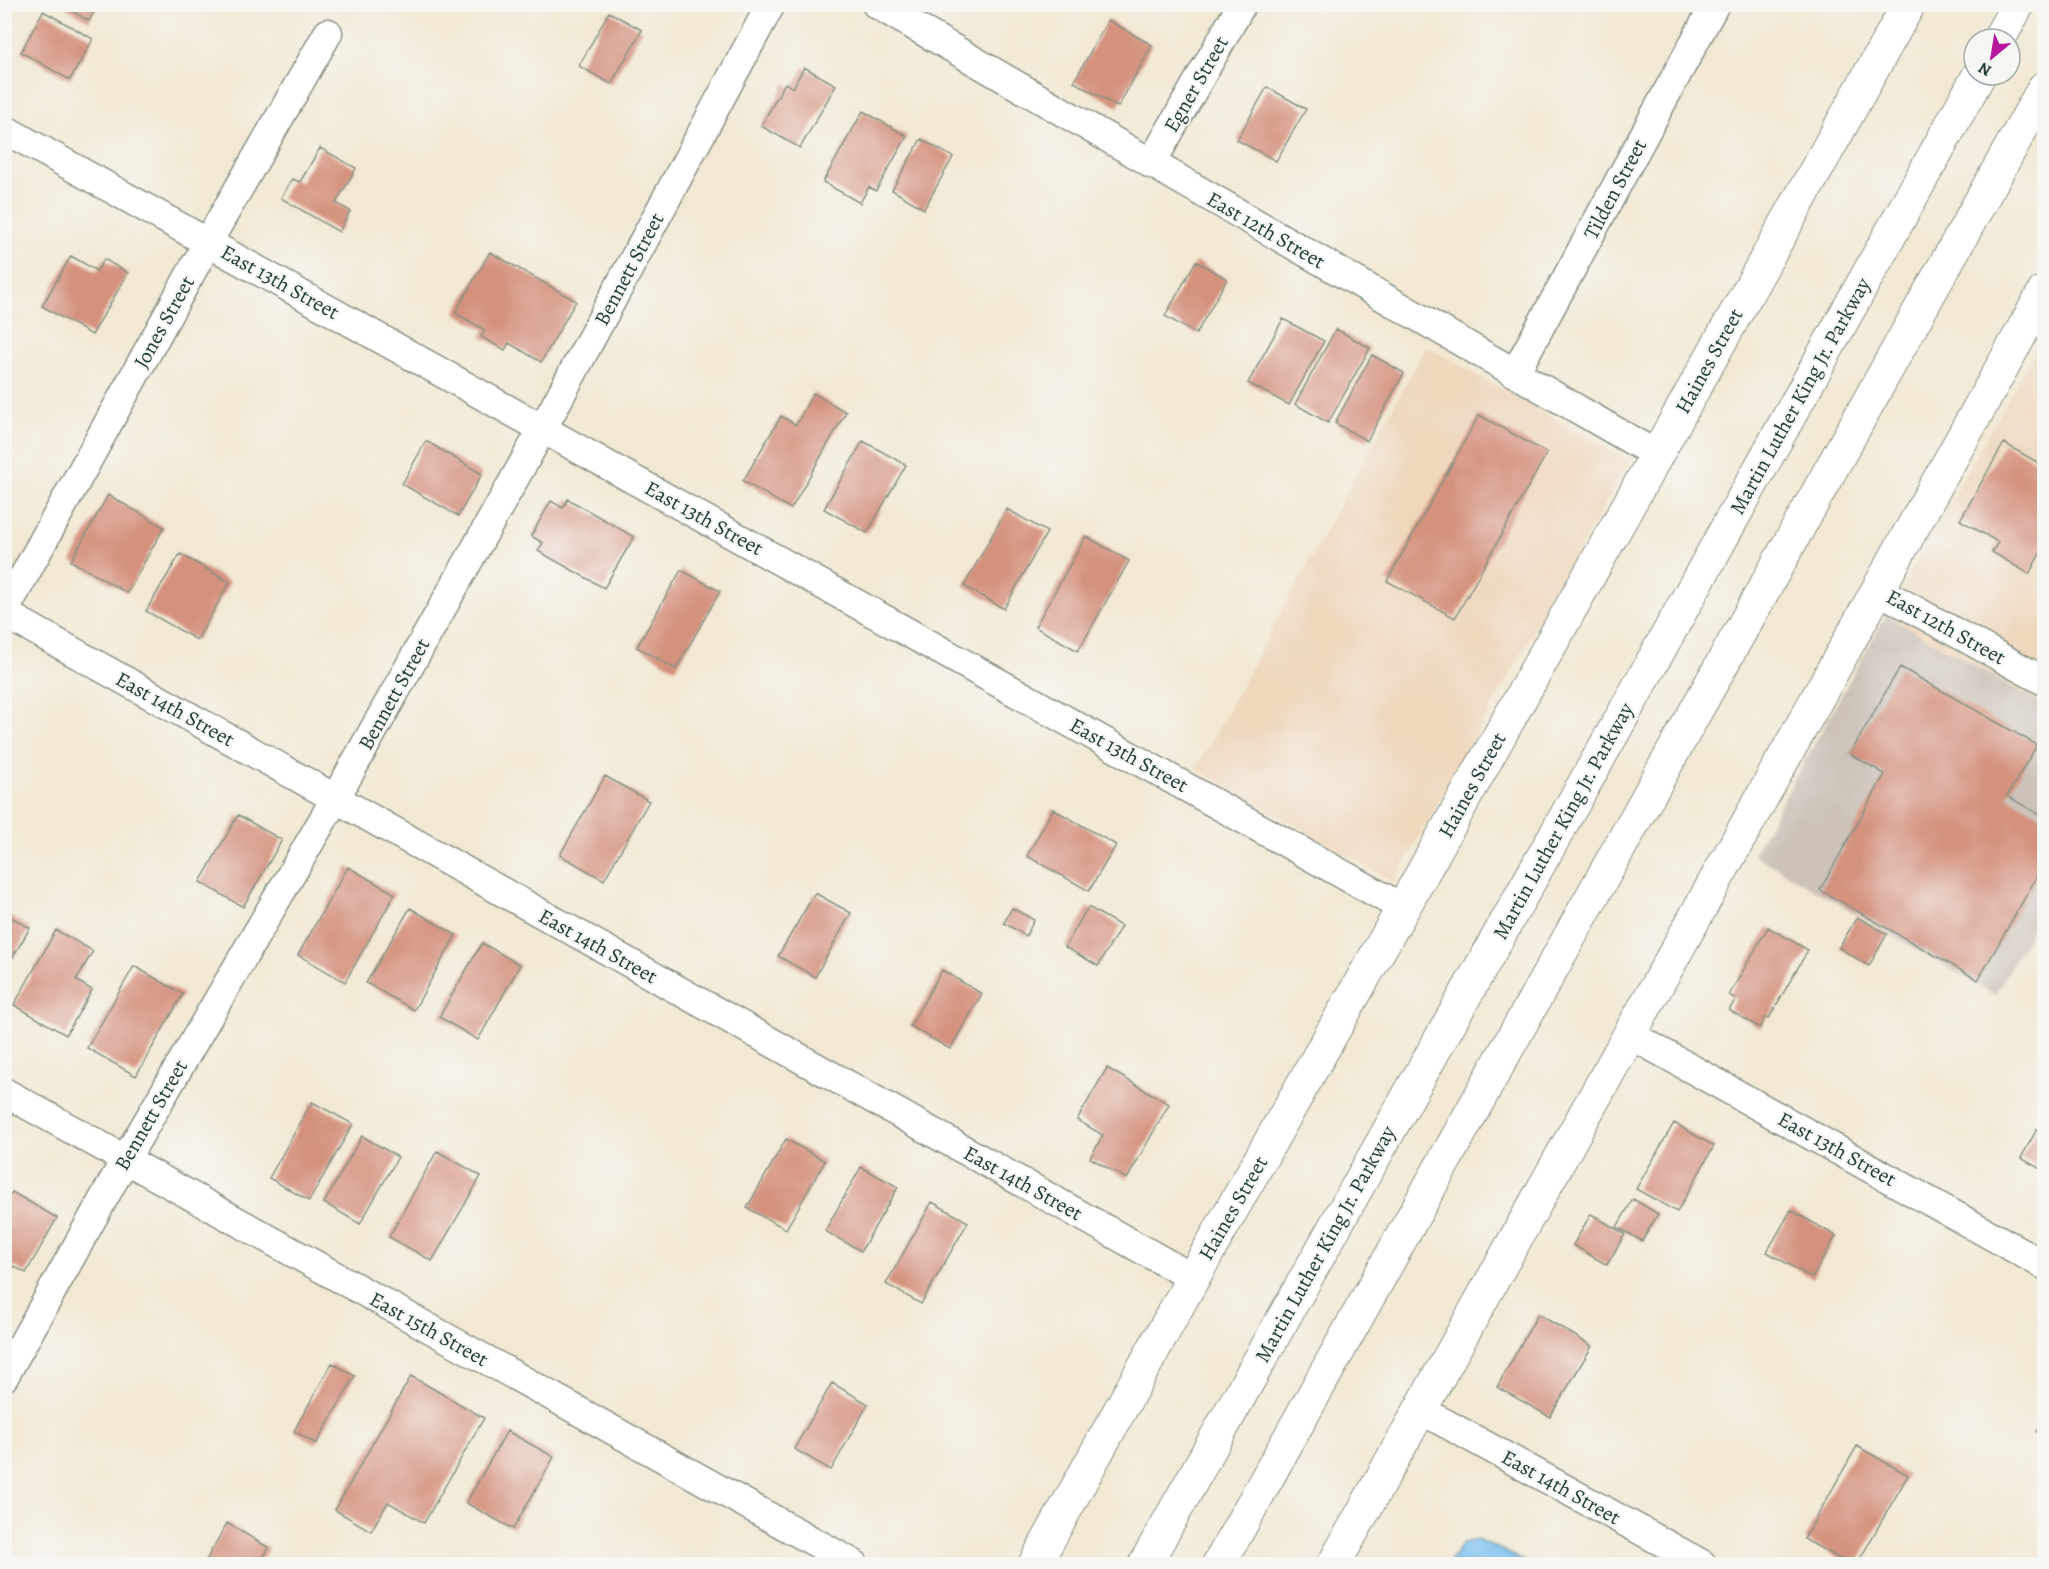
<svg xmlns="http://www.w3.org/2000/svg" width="2049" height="1569" font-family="Alegreya,serif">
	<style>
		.built { fill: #eed7bb }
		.industrial { fill: #ccc2b9 }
		.water { fill: #77beee; stroke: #4b7e91; stroke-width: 1.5 }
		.building { fill: #d4927e }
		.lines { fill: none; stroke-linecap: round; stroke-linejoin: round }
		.street-casing { stroke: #889284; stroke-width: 31 }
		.secondary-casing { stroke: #889284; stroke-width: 35 }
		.highway-casing { stroke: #889284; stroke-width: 35 }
		.street { stroke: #fff; stroke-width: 28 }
		.secondary { stroke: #fff; stroke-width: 33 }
		.highway { stroke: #fff; stroke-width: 33 }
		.labels { text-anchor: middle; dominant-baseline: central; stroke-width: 4.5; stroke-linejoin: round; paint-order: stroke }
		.street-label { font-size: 21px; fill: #1f3d34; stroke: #f6f6f2 }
	</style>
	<rect width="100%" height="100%" fill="#f6f6f2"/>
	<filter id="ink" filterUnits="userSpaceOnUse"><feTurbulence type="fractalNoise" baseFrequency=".0167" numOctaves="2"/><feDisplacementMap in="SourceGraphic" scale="12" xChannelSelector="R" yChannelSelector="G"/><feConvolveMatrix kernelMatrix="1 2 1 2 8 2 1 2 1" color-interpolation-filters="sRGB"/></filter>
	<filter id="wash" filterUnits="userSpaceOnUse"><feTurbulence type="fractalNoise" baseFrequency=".008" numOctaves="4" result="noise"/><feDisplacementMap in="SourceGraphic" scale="24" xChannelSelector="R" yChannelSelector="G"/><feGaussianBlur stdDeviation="1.35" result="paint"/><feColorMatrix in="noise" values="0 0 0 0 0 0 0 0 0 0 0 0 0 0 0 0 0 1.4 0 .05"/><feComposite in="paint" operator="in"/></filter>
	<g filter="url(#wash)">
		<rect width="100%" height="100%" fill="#f2e8d3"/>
		<path class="built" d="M2044,336V705L1886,615Z
			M1426,346L1629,461L1394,882L1196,769Z"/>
		<path class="industrial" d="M1886,615L2044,705V908L1995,995L1753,854Z"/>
		<path class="water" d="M1477,1539L1510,1554L1529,1564H1449L1462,1544Z"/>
		<g id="blocks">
			<path class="building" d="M66,4H98L89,21L65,7Z
				M43,11L93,39L70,80L21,52Z
				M609,12L642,30L611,84L579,66Z
				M1108,20L1152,45L1118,107L1074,82Z
				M804,67L836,85L800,148L761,126L785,83L793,88Z
				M1267,87L1306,109L1276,161L1237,140Z
				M863,111L907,136L876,191L869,187L860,203L823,182Z
				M921,139L953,157L924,209L892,190Z
				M320,148L356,168L336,203L350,211L339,232L281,198L292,179L300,182Z
				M490,252L576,301L541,362L509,343L505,350L481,337L485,330L455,313Z
				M71,256L97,271L104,259L128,273L92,335L42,306Z
				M1196,261L1227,279L1196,334L1165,316Z
				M1283,319L1324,341L1289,405L1248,383Z
				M1336,329L1370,348L1328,423L1295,404Z
				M1372,355L1404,373L1367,441L1335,423Z
				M813,393L846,412L791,509L743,481L781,416L796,425Z
				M1479,415L1547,453L1455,618L1387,581Z
				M426,441L482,474L458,516L402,484Z
				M863,441L906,465L867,533L824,509Z
				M2004,443L2044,466V508L2041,514L2044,516V546L2029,574L1992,552L1998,542L1960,520Z
				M108,495L164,527L127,593L71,561Z
				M568,499L634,537L604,588L538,551L543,543L531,536L551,501L563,508Z
				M1007,509L1047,532L1004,609L964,586Z
				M1086,536L1129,561L1078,651L1035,627Z
				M180,554L230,582L197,640L146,611Z
				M681,570L720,591L676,669L637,647Z
				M1900,667L2037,745L2007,796L2044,817V864L1978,980L1820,890L1885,774L1850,754Z
				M605,776L649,801L604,880L560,855Z
				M1053,809L1116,845L1089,891L1027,856Z
				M238,815L282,840L243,907L200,882Z
				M348,867L395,894L345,982L298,955Z
				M815,893L851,913L815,977L778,956Z
				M1088,907L1121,926L1098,966L1065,947Z
				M410,908L456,935L414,1010L366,983Z
				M1012,908L1034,920L1026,936L1004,923Z
				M4,913L30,928L4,972Z
				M1857,917L1887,934L1869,966L1839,948Z
				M1768,927L1808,950L1769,1018L1766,1017L1760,1028L1729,1010L1736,999L1729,995Z
				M56,930L93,951L76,980L92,990L66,1035L14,1005Z
				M482,943L520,965L478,1040L439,1017Z
				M134,966L183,994L136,1076L87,1048Z
				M942,970L982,994L950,1049L910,1026Z
				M1107,1068L1169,1104L1127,1179L1090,1158L1103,1135L1077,1120Z
				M312,1102L353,1124L309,1201L269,1178Z
				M1674,1123L1714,1146L1677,1212L1636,1189Z
				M2037,1129L2044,1133V1171L2021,1158Z
				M362,1136L398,1157L360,1224L324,1203Z
				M786,1139L825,1161L786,1229L747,1208Z
				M437,1151L481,1176L432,1261L389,1237Z
				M861,1167L898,1187L861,1251L825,1231Z
				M12,1192L57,1218L26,1273L4,1261V1205Z
				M1633,1199L1658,1214L1642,1241L1617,1227Z
				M932,1202L968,1222L921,1304L886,1284Z
				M1791,1210L1836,1236L1812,1278L1767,1252Z
				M1591,1214L1625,1234L1607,1265L1573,1245Z
				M1538,1314L1592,1346L1550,1417L1497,1387Z
				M332,1363L355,1376L316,1444L294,1431Z
				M411,1376L484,1418L424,1523L388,1502L371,1531L335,1510Z
				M832,1383L868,1404L831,1470L794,1449Z
				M2044,1419V1437L2037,1432Z
				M507,1431L554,1457L513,1529L466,1503Z
				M1857,1446L1908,1475L1857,1564H1849L1804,1539Z
				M227,1523L269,1548L259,1564H204Z"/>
		</g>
	</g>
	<g filter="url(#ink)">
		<use href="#blocks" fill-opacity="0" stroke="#889284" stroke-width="1.5"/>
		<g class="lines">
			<defs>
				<path id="street" d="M876,4L1657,455
					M4,129L1403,908
					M1151,164L1242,4
					M1515,373L1715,4
					M1878,590L2044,681
					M4,612L208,242L328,33
					M4,613L1193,1278
					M1629,1034L2044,1265
					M4,1092L854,1564
					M4,1377L125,1160L335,799L543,428L771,4
					M1421,1410L1702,1564"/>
				<path id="secondary" d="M1035,1564L1193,1278L1403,908L1909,4
					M1334,1564L2044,292"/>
				<path id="highway" d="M1999,39L2018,4
					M1145,1564L1619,722L1979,75
					M1219,1564L2044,88"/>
			</defs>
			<use href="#street" class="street-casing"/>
			<use href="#secondary" class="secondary-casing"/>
			<use href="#highway" class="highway-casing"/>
			<use href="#street" class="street"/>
			<use href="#secondary" class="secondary"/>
			<use href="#highway" class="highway"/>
		</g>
	</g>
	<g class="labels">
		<g class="street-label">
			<text transform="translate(1196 84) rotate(-60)">Egner Street</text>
			<text transform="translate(1615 189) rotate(-62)">Tilden Street</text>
			<text transform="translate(1266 230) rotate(30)">East 12th Street</text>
			<text transform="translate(629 269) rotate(-62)">Bennett Street</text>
			<text transform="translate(280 282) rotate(29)">East 13th Street</text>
			<text transform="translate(164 322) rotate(-61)">Jones Street</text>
			<text transform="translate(1709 361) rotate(-61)">Haines Street</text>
			<text transform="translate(1800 396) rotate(-61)">Martin Luther King Jr. Parkway</text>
			<text transform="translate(704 518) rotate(29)">East 13th Street</text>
			<text transform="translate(1946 627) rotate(29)">East 12th Street</text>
			<text transform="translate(394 694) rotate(-61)">Bennett Street</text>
			<text transform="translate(175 709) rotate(29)">East 14th Street</text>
			<text transform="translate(1129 755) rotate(29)">East 13th Street</text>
			<text transform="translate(1472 785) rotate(-61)">Haines Street</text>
			<text transform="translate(1563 821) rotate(-61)">Martin Luther King Jr. Parkway</text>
			<text transform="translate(598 946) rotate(29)">East 14th Street</text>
			<text transform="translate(151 1115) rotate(-60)">Bennett Street</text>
			<text transform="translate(1837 1149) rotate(29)">East 13th Street</text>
			<text transform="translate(1023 1183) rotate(29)">East 14th Street</text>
			<text transform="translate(1233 1208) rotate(-60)">Haines Street</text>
			<text transform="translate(1325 1244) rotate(-61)">Martin Luther King Jr. Parkway</text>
			<text transform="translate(429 1329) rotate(29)">East 15th Street</text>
			<text transform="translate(1561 1487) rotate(29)">East 14th Street</text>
		</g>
	</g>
	<rect width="2049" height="1569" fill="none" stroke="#f6f6f2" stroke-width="24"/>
	<g transform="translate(1992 57) rotate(210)"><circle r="28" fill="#f6f6f2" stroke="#a0aca6" stroke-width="1.5"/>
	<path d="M0-4.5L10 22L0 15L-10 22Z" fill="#b5179e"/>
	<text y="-9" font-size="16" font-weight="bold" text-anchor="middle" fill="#1f3d34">N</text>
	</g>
</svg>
